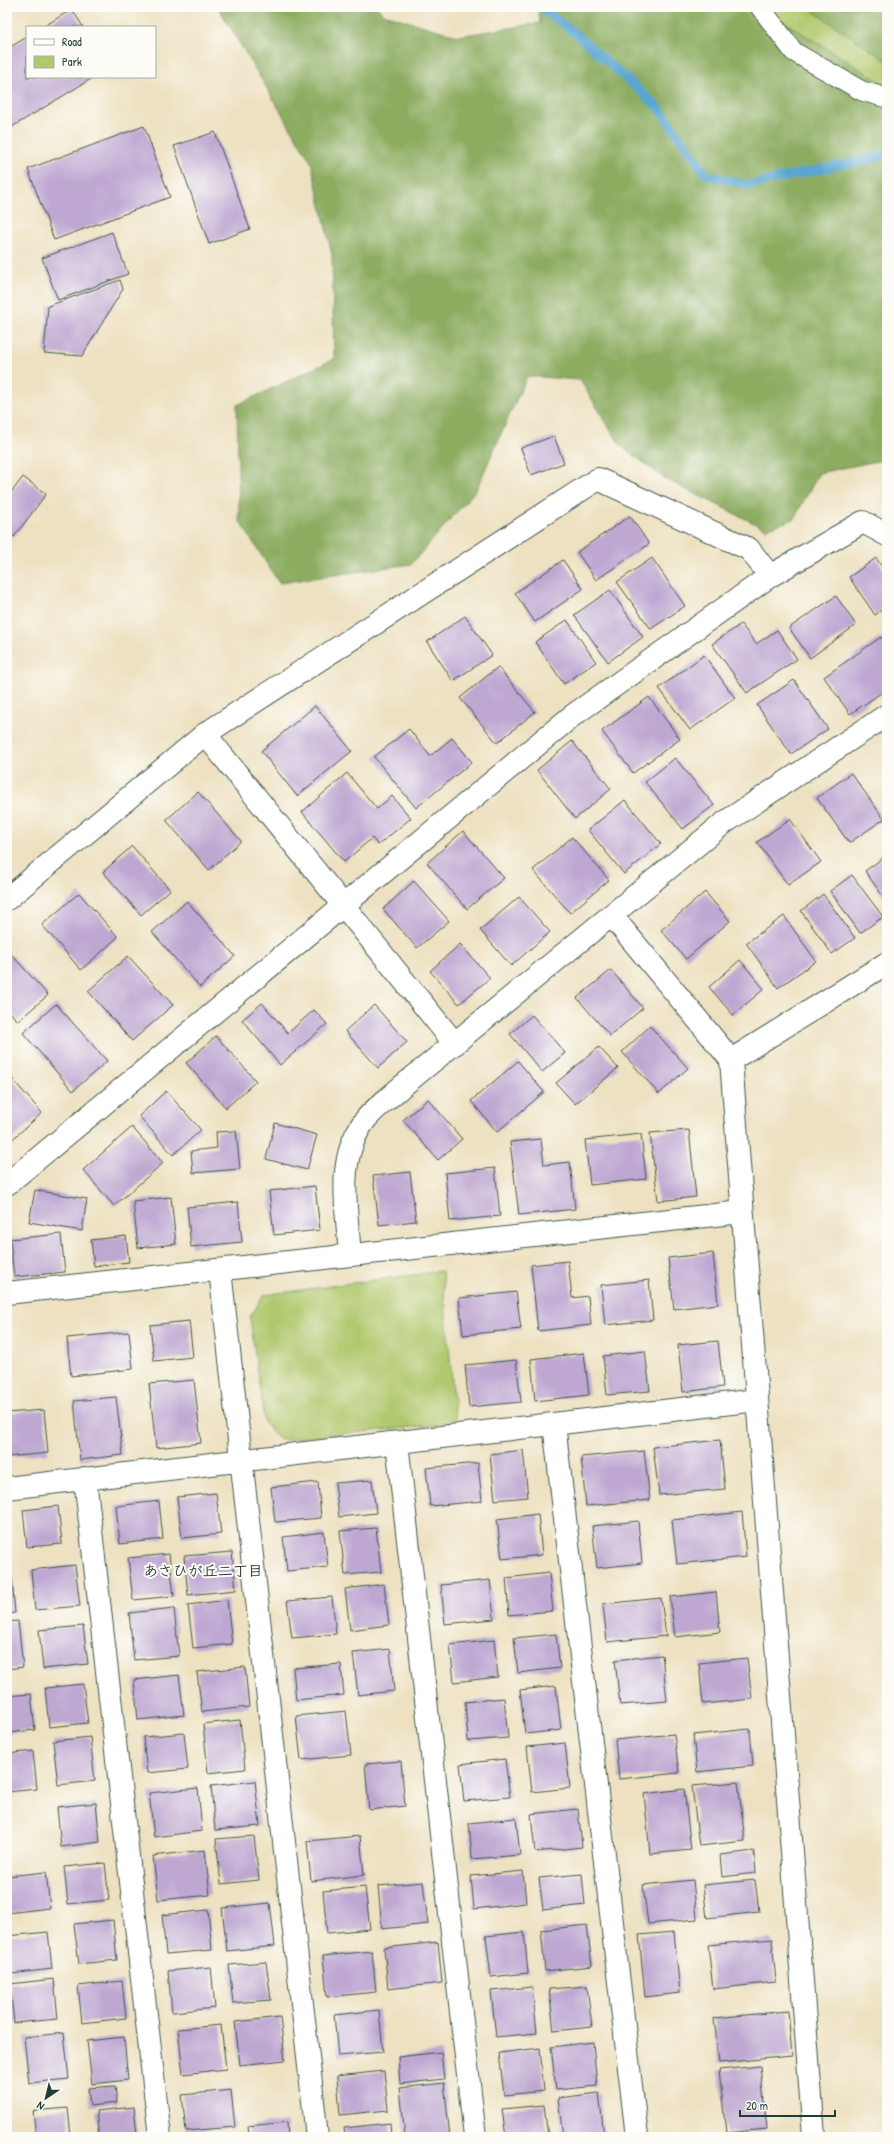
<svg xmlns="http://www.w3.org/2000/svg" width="894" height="2144" font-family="'Patrick Hand','Klee One',sans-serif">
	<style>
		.green { fill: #b1c86d; stroke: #688250 }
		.forest { fill: #8cac60; stroke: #56744a }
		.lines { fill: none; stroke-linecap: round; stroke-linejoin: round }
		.stream { stroke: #58a6d1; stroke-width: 9 }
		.building { fill: #bea8d2 }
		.service-casing { stroke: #3e5649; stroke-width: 21 }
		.minor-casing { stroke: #3e5649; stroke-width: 24 }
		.service { stroke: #fff; stroke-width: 19 }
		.minor { stroke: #fff; stroke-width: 22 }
		.labels { text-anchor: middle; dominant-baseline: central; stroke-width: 4; stroke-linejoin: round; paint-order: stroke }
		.neighbourhood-label { font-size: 15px; font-weight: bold; fill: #1f3d34; stroke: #fdfcf7 }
	</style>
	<rect width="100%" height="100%" fill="#fdfcf7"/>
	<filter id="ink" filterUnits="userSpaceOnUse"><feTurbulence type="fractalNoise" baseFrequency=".025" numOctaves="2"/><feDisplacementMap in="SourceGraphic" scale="8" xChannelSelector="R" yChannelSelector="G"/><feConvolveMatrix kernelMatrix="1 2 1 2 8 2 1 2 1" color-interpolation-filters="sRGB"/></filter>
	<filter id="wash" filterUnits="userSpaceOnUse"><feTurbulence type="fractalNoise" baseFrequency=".012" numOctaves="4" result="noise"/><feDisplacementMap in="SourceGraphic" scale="16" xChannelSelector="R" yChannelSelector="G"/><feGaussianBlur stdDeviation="0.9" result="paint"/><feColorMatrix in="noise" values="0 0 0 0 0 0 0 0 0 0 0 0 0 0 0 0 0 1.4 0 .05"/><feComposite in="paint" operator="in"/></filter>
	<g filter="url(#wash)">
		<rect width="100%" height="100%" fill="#ede1c1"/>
		<path class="green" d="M760,7H887V86Z
			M442,1271L456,1423L280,1440L264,1422L250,1317L264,1295Z"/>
		<path class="forest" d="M218,7H377L383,14L458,36L540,23L538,7H760L887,86V459L819,473L794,519L766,529L667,480L620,445L580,380L527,376L476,490L411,564L279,583L239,520L237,405L334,359L332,255L311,162Z
			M807,7H887V61Z"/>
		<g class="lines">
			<path class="stream" d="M540,7L576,34L658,107L707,175L748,185L887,155"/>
		</g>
		<g id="blocks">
			<path class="building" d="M72,9L83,27H43Z
				M27,37V77H94L7,130V49Z
				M144,126L170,197L54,240L28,169Z
				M215,132L250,229L209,244L174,146Z
				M112,232L128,274L58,300L42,258Z
				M120,280L123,289L82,356L44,353L48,306Z
				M554,436L564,463L531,475L521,448Z
				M23,477L46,494L14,537L7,531V498Z
				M630,516L649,544L596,580L577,552Z
				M652,558L685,606L651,629L617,582Z
				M876,558L887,574V606L875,615L849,577Z
				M563,560L583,589L535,622L515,593Z
				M610,590L643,637L608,662L574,615Z
				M836,596L856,625L810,658L789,628Z
				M465,616L492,655L453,681L427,642Z
				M567,620L596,662L564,684L535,642Z
				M741,624L756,644L777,630L797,659L747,693L712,644Z
				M881,637L887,646V689L850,714L824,677Z
				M704,655L735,698L690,730L659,688Z
				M498,667L535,712L497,743L460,698Z
				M794,680L828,729L791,754L757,705Z
				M649,697L680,739L633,773L602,731Z
				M315,706L352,751L297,796L261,751Z
				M409,729L430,756L452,738L472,762L416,808L374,757Z
				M572,741L611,789L575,819L537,770Z
				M675,758L714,805L683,829L645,782Z
				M347,773L377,809L392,796L411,818L378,845L372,838L344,862L302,812Z
				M851,773L884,819L849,843L817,798Z
				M198,792L241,841L209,870L166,820Z
				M625,800L661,844L624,874L588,830Z
				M790,819L821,862L788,885L757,842Z
				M463,831L504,878L467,909L427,863Z
				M572,837L609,880L570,913L533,870Z
				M132,846L170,890L141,915L103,872Z
				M887,855V902L865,871Z
				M852,875L883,917L860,933L830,891Z
				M414,881L449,921L417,948L383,909Z
				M705,892L730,921L686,959L661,930Z
				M79,893L118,937L81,970L42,925Z
				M823,894L855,938L832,954L801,911Z
				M519,897L550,932L511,966L480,930Z
				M187,901L235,956L200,987L152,932Z
				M784,916L816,961L778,988L746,943Z
				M460,944L490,978L459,1004L430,971Z
				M12,955L48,995L18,1021L7,1009V959Z
				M128,956L173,1005L132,1041L88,991Z
				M740,960L764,989L733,1015L709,987Z
				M611,970L643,1008L610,1036L577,998Z
				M262,1003L288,1033L314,1010L327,1024L280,1065L242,1020Z
				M56,1004L107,1061L73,1091L23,1033Z
				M374,1005L407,1042L378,1068L345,1031Z
				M532,1015L565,1053L542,1072L510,1034Z
				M650,1026L688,1068L659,1094L622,1052Z
				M216,1036L256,1081L226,1108L186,1063Z
				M599,1047L618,1068L575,1104L556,1083Z
				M518,1061L544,1092L497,1132L471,1101Z
				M7,1073L42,1113L8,1143L7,1141Z
				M166,1091L201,1130L173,1155L139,1116Z
				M428,1099L462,1139L438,1160L403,1120Z
				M275,1123L317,1135L307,1170L266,1159Z
				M132,1127L163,1163L114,1206L83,1170Z
				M689,1130L696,1197L658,1201L650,1133Z
				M236,1131L240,1169L193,1173L191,1151L217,1148L216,1132Z
				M641,1134L646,1179L590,1185L585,1140Z
				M541,1139L544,1165L570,1162L575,1209L519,1215L510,1142Z
				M495,1168L500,1216L450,1221L445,1173Z
				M410,1172L416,1221L379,1225L373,1176Z
				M315,1186L320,1230L274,1235L269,1191Z
				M35,1190L87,1199L82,1231L29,1222Z
				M171,1197L176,1244L138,1248L133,1201Z
				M238,1202L242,1242L191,1247L187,1207Z
				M61,1234L65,1272L14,1277L10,1239Z
				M126,1236L129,1262L94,1266L91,1240Z
				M713,1253L718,1304L674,1309L668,1258Z
				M568,1261L572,1298L588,1296L591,1325L538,1331L531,1265Z
				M649,1280L653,1320L605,1325L601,1285Z
				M516,1292L521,1329L463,1335L459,1298Z
				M189,1321L193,1357L154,1361L150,1325Z
				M129,1332L133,1369L71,1376L67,1338Z
				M718,1341L723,1387L683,1392L678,1345Z
				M645,1351L650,1391L607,1395L603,1356Z
				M584,1353L589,1395L535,1401L531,1359Z
				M516,1360L521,1402L469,1407L465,1365Z
				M194,1380L201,1443L156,1448L149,1384Z
				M116,1397L123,1455L80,1460L74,1401Z
				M44,1410L48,1453L7,1457V1413Z
				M720,1440L725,1489L659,1495L653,1447Z
				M523,1450L528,1497L495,1500L490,1454Z
				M644,1451L650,1500L586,1506L581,1457Z
				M478,1463L482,1501L430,1506L426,1468Z
				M372,1480L376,1513L339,1517L335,1483Z
				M318,1482L321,1518L275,1522L271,1487Z
				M216,1493L221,1534L182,1538L177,1497Z
				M159,1501L163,1539L120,1544L116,1506Z
				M58,1506L62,1544L27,1547L23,1510Z
				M742,1512L746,1557L677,1564L672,1520Z
				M538,1514L542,1555L502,1559L497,1519Z
				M638,1521L642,1563L597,1568L592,1526Z
				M376,1528L381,1572L345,1575L340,1531Z
				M324,1532L328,1567L287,1571L283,1537Z
				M232,1552L236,1590L188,1595L184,1556Z
				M169,1554L174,1596L133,1600L128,1558Z
				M75,1565L80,1606L35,1610L31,1570Z
				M549,1573L553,1611L509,1615L506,1578Z
				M7,1578H12L15,1613L7,1614Z
				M490,1580L494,1619L445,1624L441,1585Z
				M384,1584L389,1625L350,1630L345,1589Z
				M716,1592L720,1632L675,1637L670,1597Z
				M332,1597L336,1634L292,1638L287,1601Z
				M661,1598L666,1636L607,1642L603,1604Z
				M227,1600L232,1644L193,1648L188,1605Z
				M174,1608L179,1656L134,1660L129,1613Z
				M18,1621L23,1667L7,1669V1622Z
				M83,1626L88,1664L43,1669L39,1630Z
				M556,1634L560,1668L518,1673L514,1638Z
				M494,1640L498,1677L454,1682L450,1645Z
				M390,1649L394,1691L358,1695L353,1653Z
				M662,1655L667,1701L620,1705L615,1660Z
				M747,1658L752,1699L703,1704L699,1663Z
				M341,1664L344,1695L296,1700L293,1668Z
				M245,1667L249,1707L202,1712L197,1672Z
				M179,1675L184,1715L138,1720L134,1680Z
				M83,1684L88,1723L49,1727L45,1688Z
				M556,1686L561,1730L525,1734L520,1690Z
				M31,1694L35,1730L7,1733V1696Z
				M504,1698L508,1738L468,1741L465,1702Z
				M346,1711L351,1755L301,1760L296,1716Z
				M240,1720L245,1769L208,1773L203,1724Z
				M750,1729L753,1766L697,1772L693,1735Z
				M184,1733L188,1769L147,1773L143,1737Z
				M674,1734L679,1773L619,1779L615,1740Z
				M90,1737L95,1781L58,1785L53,1741Z
				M565,1743L570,1788L532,1792L527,1747Z
				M33,1751L37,1789L7,1792V1754Z
				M505,1759L510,1797L464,1801L460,1764Z
				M401,1761L405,1806L369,1810L365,1764Z
				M255,1781L260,1826L215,1830L211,1786Z
				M738,1782L745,1841L699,1846L692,1786Z
				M198,1788L202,1831L154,1837L149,1793Z
				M684,1789L691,1850L650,1854L644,1794Z
				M96,1803L100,1842L61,1847L57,1807Z
				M578,1809L582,1847L535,1852L531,1814Z
				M516,1818L520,1855L472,1859L469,1823Z
				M254,1836L259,1880L221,1884L216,1839Z
				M360,1836L364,1875L311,1881L307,1841Z
				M205,1850L210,1895L158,1900L153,1856Z
				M754,1851L756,1873L722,1877L720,1855Z
				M105,1863L109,1900L68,1904L64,1867Z
				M523,1871L526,1903L474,1909L471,1876Z
				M46,1872L50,1908L7,1913V1876Z
				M582,1874L585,1905L543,1910L539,1878Z
				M693,1880L697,1919L648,1924L643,1885Z
				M755,1880L759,1912L707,1918L703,1885Z
				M423,1882L428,1924L382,1929L378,1886Z
				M365,1887L370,1929L327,1933L323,1891Z
				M270,1903L275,1946L227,1951L222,1908Z
				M208,1910L212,1950L166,1954L162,1915Z
				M113,1920L117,1960L79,1964L74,1924Z
				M587,1925L592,1966L545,1971L541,1930Z
				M48,1932L52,1969L11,1974L7,1936Z
				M524,1932L528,1973L491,1977L486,1936Z
				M674,1932L680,1993L645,1997L639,1935Z
				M772,1939L776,1982L713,1989L708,1945Z
				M438,1942L442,1983L388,1989L384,1948Z
				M372,1951L376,1992L327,1997L323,1956Z
				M266,1962L271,2000L233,2003L229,1965Z
				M211,1967L215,2008L172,2012L168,1971Z
				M54,1979L58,2019L14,2023L10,1984Z
				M122,1981L126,2018L82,2023L78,1986Z
				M587,1986L592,2027L554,2031L549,1989Z
				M532,1987L537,2033L496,2037L491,1991Z
				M379,2010L383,2052L338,2056L334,2015Z
				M788,2011L792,2056L719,2063L714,2018Z
				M280,2017L285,2060L240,2065L235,2022Z
				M221,2025L226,2069L183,2074L178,2029Z
				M64,2033L69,2079L29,2083L24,2037Z
				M124,2037L128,2080L92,2084L87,2041Z
				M593,2042L597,2086L556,2090L551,2047Z
				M540,2048L544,2091L504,2095L499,2053Z
				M441,2052L444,2079L400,2084L398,2057Z
				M760,2066L767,2129L726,2133L719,2070Z
				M384,2071L388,2110L340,2115L337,2076Z
				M444,2083L450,2137H405L400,2088Z
				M115,2086L117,2103L90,2106L88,2088Z
				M231,2090L235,2127L186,2131L182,2095Z
				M599,2093L604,2136L563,2137L558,2098Z
				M544,2105L548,2137H506L502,2109Z
				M134,2107L137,2134L99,2137L96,2111Z
				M68,2108L71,2137H36L33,2111Z
				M287,2122L288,2137H249L248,2126Z
				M390,2123L391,2137H345L344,2128Z"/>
		</g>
	</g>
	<g filter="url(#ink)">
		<use href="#blocks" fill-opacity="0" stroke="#3e5649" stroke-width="1"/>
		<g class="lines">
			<defs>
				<path id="service" d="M760,7L794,52L862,91L887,98"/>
				<path id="minor" d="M205,734L455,1044
					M7,899L205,734L598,479L749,549L770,576
					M612,916L731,1060L814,2137
					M731,1060L887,963
					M7,1184L572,716L770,576L863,522L887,535
					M350,1255C347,1209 335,1158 366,1119C375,1108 389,1098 400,1088L724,823L887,715
					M220,1270L317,2137
					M7,1293L742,1212
					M554,1424L637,2137
					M397,1442L475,2137
					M85,1478L160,2137
					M7,1488L757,1400"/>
			</defs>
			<use href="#service" class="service-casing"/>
			<use href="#minor" class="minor-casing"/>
			<use href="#service" class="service"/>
			<use href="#minor" class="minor"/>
		</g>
	</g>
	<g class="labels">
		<g class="neighbourhood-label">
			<text x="203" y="1570">あさひが丘二丁目</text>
		</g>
	</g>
	<rect width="894" height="2144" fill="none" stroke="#fdfcf7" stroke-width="24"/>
	<rect x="26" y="26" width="130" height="52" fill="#fdfcf7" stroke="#a4b0a9"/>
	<rect x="34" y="39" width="20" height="6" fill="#ffffff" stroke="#a4b0a9"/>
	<text x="62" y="46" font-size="12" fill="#1f3d34">Road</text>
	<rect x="34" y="56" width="20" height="12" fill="#b1c86d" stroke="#a4b0a9"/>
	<text x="62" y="66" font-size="12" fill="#1f3d34">Park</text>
	<g transform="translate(46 2098) rotate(215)" stroke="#fdfcf7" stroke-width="3" paint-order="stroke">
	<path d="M0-3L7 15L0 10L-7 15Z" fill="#1f3d34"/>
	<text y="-6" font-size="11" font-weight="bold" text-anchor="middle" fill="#1f3d34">N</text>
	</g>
	<path d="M740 2110v6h95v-6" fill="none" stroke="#1f3d34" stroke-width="2"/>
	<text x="746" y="2110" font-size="12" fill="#1f3d34" stroke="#fdfcf7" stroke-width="3" paint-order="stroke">20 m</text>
</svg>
